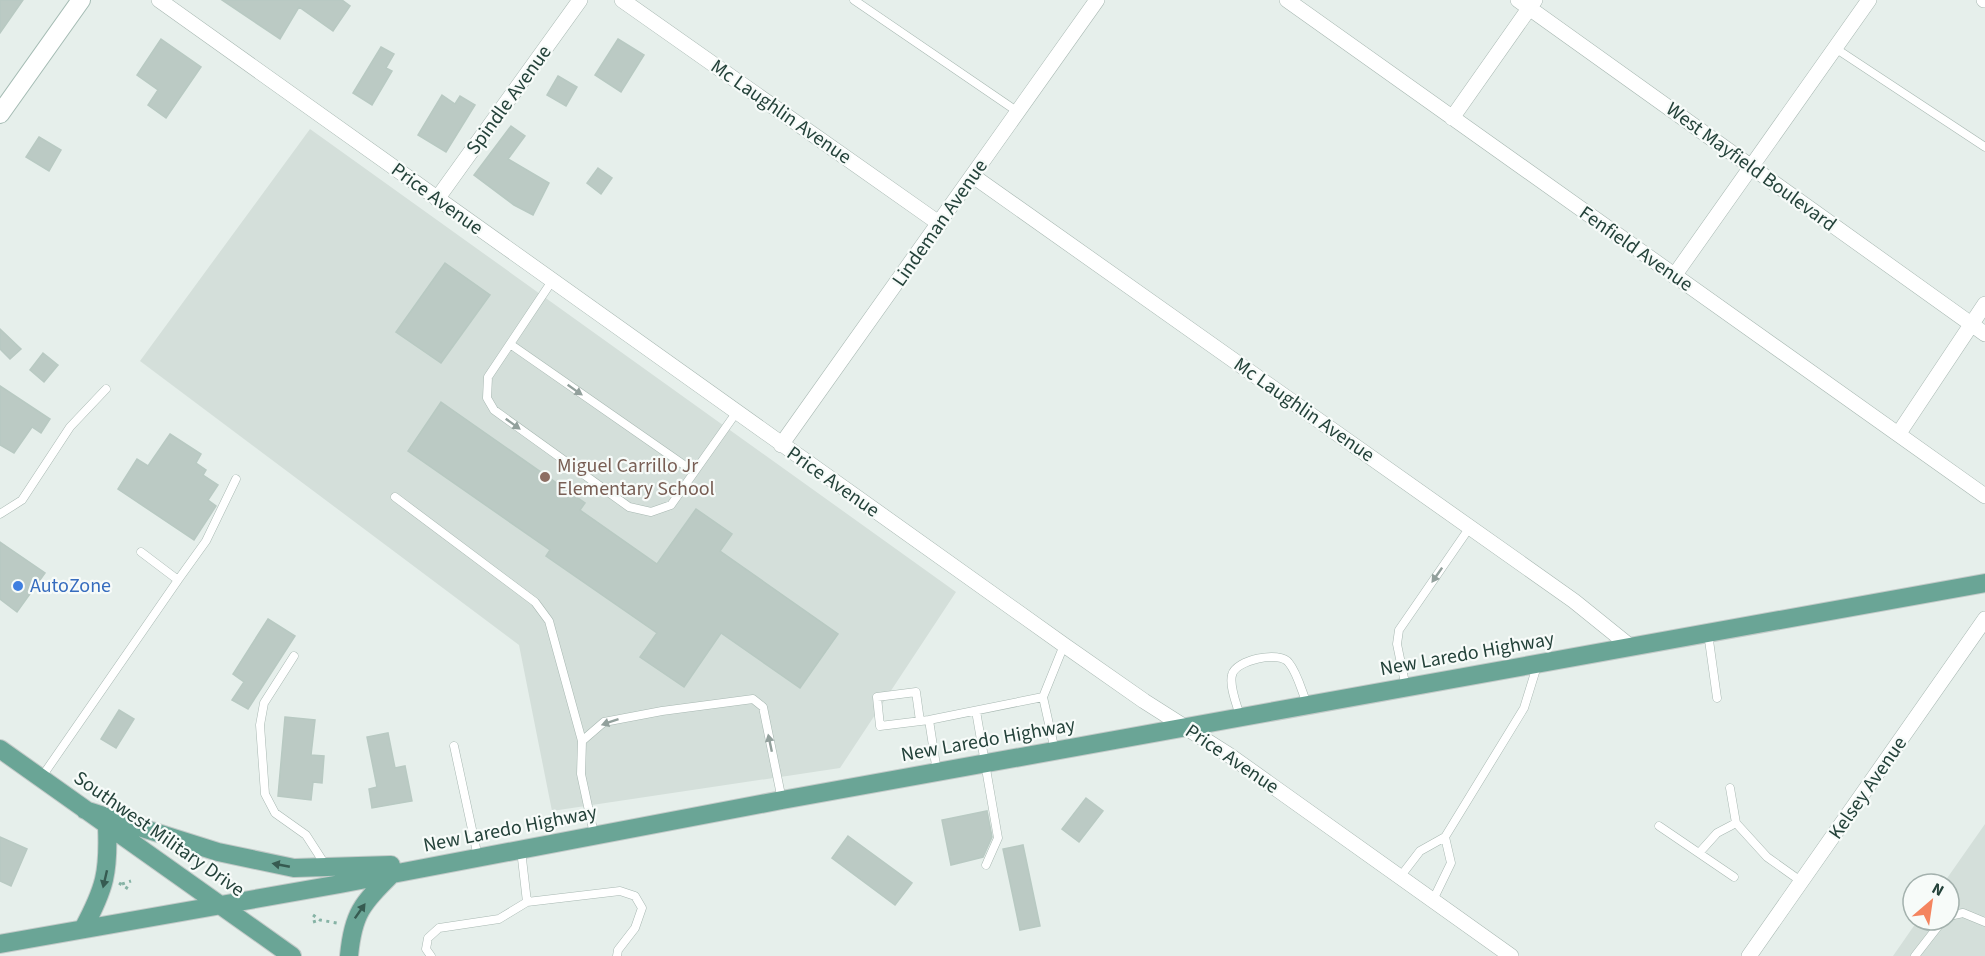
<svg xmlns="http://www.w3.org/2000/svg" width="1985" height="956" font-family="'Source Sans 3',sans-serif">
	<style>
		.built { fill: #d4dfda }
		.building { fill: #bbcac4; stroke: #b8c9c2; stroke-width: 1.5 }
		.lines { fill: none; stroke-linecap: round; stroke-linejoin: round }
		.lane-casing { stroke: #a8b8b2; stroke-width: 9 }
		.street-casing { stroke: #a8b8b2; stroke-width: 16 }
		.secondary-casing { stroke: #a4bbb3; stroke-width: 20 }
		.primary-casing { stroke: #c2cac8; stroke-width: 20 }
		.path { stroke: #86b3a5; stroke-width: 3; stroke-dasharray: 3 4.5; stroke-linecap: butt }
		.lane { stroke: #fff; stroke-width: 8 }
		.street { stroke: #fff; stroke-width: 15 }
		.secondary { stroke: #fff; stroke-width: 18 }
		.primary { stroke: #6aa596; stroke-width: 18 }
		.oneway { fill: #92a09c }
		.oneway2 { fill: #365b51 }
		.education-dot { fill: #8d6e63; stroke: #f7fbf9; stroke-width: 2 }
		.shop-dot { fill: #3f7fe0; stroke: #f7fbf9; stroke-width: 2 }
		.labels { text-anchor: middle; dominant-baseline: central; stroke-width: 4.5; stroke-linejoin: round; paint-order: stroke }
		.street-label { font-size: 20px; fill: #24423a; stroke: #f7fbf9 }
		.education-label { font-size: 20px; fill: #785e54; stroke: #f7fbf9; text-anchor: start }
		.shop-label { font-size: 20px; fill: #366cbe; stroke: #f7fbf9; text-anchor: start }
	</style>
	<rect width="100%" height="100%" fill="#e6efeb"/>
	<path class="built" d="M310,129L956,592L840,768L552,811L519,645L140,361Z
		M1985,824V956H1893L1918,920H1949V884H1943Z"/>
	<path class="building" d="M0,0H23L0,33Z
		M222,0H342L350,6L333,31L299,7L280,39Z
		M161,39L201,67L166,118L148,105L158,90L137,75Z
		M618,39L644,55L621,92L595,75Z
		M381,47L394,54L386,68L392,71L372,105L353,93Z
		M558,76L577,87L566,106L547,95Z
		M442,95L455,104L460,96L475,105L446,152L418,135Z
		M511,126L525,136L508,159L549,183L533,215L514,205L474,175Z
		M39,137L61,150L49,171L26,157Z
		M598,168L612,178L601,194L587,183Z
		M445,263L490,295L441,363L396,332Z
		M0,329L21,349L10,359L0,349Z
		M43,353L58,365L44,382L30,370Z
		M0,386L50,419L41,433L32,427L14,453L0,445Z
		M441,402L585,503L580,510L657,564L696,509L732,534L720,551L838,634L800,688L721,633L684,687L640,657L657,633L546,556L550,550L408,451Z
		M170,434L201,454L196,463L206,470L203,475L218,485L208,500L216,506L194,540L118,489L137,459L148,466Z
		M0,542L45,573L17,612L0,599Z
		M268,619L295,636L248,709L232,700L244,682L233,674Z
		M119,710L134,719L116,748L101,739Z
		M285,717L315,720L311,755L324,756L322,783L313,782L311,800L278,796Z
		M388,733L395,768L405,766L412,801L372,808L369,789L377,787L367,737Z
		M1086,798L1103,811L1079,842L1062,829Z
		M987,811L992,837L983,857L951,865L942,820Z
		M848,836L912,883L895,905L832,858Z
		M0,837L27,849L11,886L0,881Z
		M1023,845L1040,926L1020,930L1003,849Z"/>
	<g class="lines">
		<defs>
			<path id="lane" d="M854,0L1018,112
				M1835,48L1985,147
				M552,281L488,377L487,398L494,410L629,507L651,512L671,505L736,413
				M510,344L694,472
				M395,497L535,602L549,621L582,741
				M0,514L22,500L70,427L106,389
				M178,580L206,541L236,479
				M1708,633L1717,698
				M294,656L264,703L260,725L265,794L275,813L306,835L326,866
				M1406,688L1397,644L1399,630L1470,527
				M1043,697L1055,751
				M976,711L998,838L986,865
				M1240,716C1237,705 1229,686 1232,675C1235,660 1280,650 1289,663C1298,674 1302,693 1308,706
				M929,720L937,772
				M920,721L916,692L877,697L880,726L929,720L1043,697L1064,645
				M454,746L478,857
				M41,778L178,580L141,552
				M1730,788L1736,823L1767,857L1802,882
				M1659,826L1734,877
				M594,834L581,774L582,741L604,722L662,711L753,699L763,707L782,800
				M521,850L527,902
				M1699,853L1717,833L1736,823
				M1400,877L1420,851L1445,837L1524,708L1537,666
				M1433,900L1451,863L1445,837
				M1949,916L1963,913L1985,922
				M431,956L426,949L428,938L439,928L499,919L527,902L620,891L635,896L642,908L635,928L618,950L617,956
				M1915,956L1943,920"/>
			<path id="street" d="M159,0L1064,645L1144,701L1229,755L1511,956
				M622,0L940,224
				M1287,0L1985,496
				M1518,0L1985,334
				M1984,0H1985
				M1452,118L1535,0
				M973,176L1574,601L1631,647
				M437,199L580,0
				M1674,276L1869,0
				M1899,433L1985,304
				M781,445L1097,0
				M1749,956L1985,619"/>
			<path id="secondary" d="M0,114L81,0"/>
			<path id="primary" d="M0,749L292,956
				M85,810L218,852L294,868L391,865
				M83,929C105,888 109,872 107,826
				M0,944L340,884L782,800L1985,583
				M349,956C353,913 362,904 392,874"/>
		</defs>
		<use href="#lane" class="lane-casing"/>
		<use href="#street" class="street-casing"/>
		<use href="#secondary" class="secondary-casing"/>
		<use href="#primary" class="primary-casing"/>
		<path class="path" d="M119,883L130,890
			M122,884L131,881
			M313,915L320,920L337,923
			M313,922L320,920"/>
		<use href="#lane" class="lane"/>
		<use href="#street" class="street"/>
		<use href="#secondary" class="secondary"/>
		<use href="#primary" class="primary"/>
	</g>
	<defs><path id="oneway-solid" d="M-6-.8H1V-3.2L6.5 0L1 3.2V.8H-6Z" transform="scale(1.5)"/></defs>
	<g class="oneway">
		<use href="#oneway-solid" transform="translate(575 390) rotate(35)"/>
		<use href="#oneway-solid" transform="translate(513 424) rotate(36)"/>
		<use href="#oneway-solid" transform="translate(1437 575) rotate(125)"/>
		<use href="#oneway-solid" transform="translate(610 722) rotate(161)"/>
		<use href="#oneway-solid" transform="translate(770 743) rotate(-102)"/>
	</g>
	<g class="oneway2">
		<use href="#oneway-solid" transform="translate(281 865) rotate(-169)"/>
		<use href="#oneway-solid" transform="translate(105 879) rotate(103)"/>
		<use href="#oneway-solid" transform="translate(360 911) rotate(-55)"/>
	</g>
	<circle class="education-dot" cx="545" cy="477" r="6"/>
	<circle class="shop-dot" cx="18" cy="586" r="6"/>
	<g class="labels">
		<g class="street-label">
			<text transform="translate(509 100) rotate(-54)">Spindle Avenue</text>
			<text transform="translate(781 112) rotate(35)">Mc Laughlin Avenue</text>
			<text transform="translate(1751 167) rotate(36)">West Mayfield Boulevard</text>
			<text transform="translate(437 199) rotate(36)">Price Avenue</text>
			<text transform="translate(940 223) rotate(-55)">Lindeman Avenue</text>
			<text transform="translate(1636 249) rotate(35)">Fenfield Avenue</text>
			<text transform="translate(1304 410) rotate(35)">Mc Laughlin Avenue</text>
			<text transform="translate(833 482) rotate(35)">Price Avenue</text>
			<text transform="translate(1467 654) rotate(-10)">New Laredo Highway</text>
			<text transform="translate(988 740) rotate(-10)">New Laredo Highway</text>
			<text transform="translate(1232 759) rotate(34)">Price Avenue</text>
			<text transform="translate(1868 788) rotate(-55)">Kelsey Avenue</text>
			<text transform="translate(510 829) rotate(-11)">New Laredo Highway</text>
			<text transform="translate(159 834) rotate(35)">Southwest Military Drive</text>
		</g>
		<g class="education-label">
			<text x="557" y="466">Miguel Carrillo Jr<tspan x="557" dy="23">Elementary School</tspan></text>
		</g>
		<g class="shop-label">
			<text x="30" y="586">AutoZone</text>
		</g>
	</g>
	<g transform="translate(1931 902) rotate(29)"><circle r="28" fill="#f7fbf9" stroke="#a3b1ad" stroke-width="1.5"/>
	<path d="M0-4.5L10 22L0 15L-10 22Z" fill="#f4845f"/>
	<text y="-9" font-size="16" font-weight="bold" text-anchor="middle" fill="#24423a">N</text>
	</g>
</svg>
